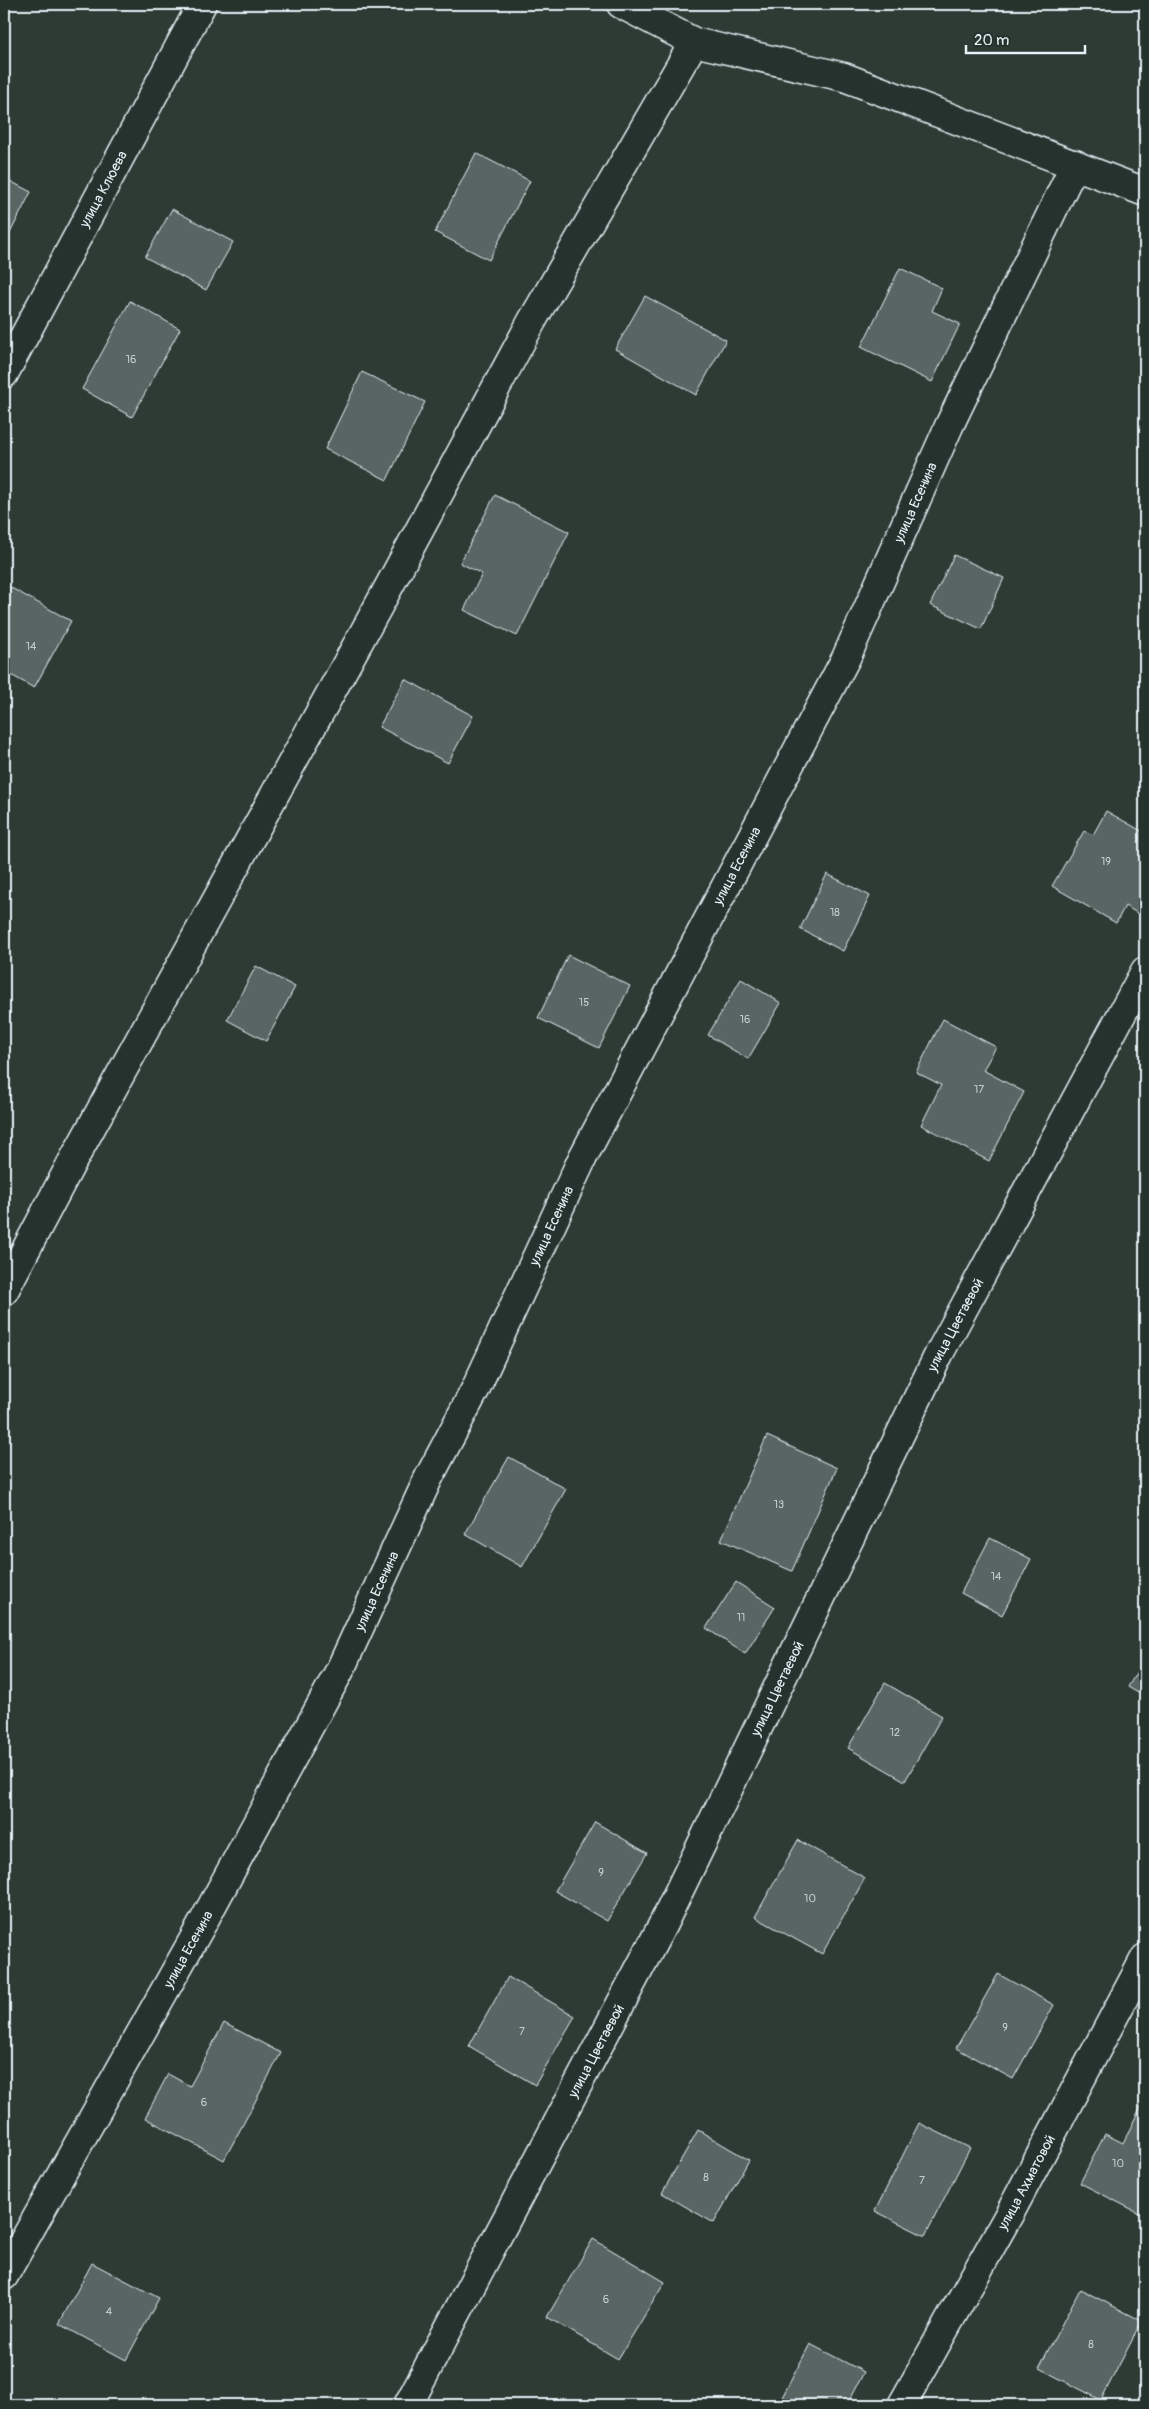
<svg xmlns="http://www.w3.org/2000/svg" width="1149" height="2409" font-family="Pangolin,sans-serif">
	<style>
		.building { fill: #596563; stroke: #e8f1f8 }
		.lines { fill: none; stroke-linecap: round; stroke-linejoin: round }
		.street-casing { stroke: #e8f1f8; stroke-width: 31 }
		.street { stroke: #26332d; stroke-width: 28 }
		.labels { text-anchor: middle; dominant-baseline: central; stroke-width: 4.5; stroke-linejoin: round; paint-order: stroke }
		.number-label { font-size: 11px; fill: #c4ced3 }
		.street-label { font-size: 14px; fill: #e8f1f8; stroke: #26332d }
	</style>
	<rect width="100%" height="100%" fill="#2e3b35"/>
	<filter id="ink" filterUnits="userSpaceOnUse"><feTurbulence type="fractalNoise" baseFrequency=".02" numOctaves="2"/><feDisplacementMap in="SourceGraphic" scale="10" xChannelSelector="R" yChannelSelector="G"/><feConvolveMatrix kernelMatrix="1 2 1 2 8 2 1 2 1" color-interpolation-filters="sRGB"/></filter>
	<g filter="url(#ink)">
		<path class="building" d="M476,153L530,181L489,260L435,232Z
			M4,178L31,192L4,245Z
			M172,209L233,242L206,290L145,257Z
			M900,268L942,288L932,311L960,324L932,382L861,347Z
			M645,296L726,340L696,395L615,349Z
			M130,301L180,329L132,417L82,389Z
			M362,372L425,402L387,480L325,449Z
			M495,495L569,532L517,636L464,610L482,574L460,563Z
			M954,555L1004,578L981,629L930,605Z
			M4,584L71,621L34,688L4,671Z
			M405,679L473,716L448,763L379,727Z
			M1106,811L1145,833V904L1139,914L1125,906L1116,923L1052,886L1084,831L1093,835Z
			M827,874L870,896L843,951L800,929Z
			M568,955L630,986L599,1048L538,1018Z
			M256,966L295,987L266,1041L227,1020Z
			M741,979L781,1003L748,1059L708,1035Z
			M943,1019L996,1047L983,1070L1024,1092L989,1161L921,1125L941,1085L916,1072Z
			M767,1436L837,1468L792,1571L721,1540Z
			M509,1457L566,1489L522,1567L465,1534Z
			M990,1538L1031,1559L1002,1615L961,1593Z
			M736,1582L775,1607L745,1654L706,1628Z
			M1145,1658V1697L1128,1687Z
			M885,1683L942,1716L905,1781L848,1748Z
			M595,1822L647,1853L607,1921L555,1891Z
			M798,1840L865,1878L822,1954L755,1917Z
			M998,1974L1054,2005L1013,2079L956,2048Z
			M508,1977L575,2016L535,2085L469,2046Z
			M224,2023L281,2053L224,2160L145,2118L168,2074L190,2086Z
			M1145,2098V2216L1080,2183L1105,2134L1123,2143Z
			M919,2123L970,2148L925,2236L875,2211Z
			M698,2130L749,2160L714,2223L662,2193Z
			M593,2239L665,2282L618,2359L547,2317Z
			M92,2263L159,2298L126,2360L59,2324Z
			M1080,2289L1142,2321L1101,2400L1039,2368Z
			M810,2344L864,2372L847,2405H778Z
			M985,2399L1000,2405H982Z"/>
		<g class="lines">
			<defs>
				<g id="street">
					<path d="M621,4L694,42L844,77L1145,192"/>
					<path id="s1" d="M4,374L202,4"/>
					<path d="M4,1291L70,1166L379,605L532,321L694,42"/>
					<path id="s2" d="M4,2276L201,1926L340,1670L428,1479L475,1390L583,1157L846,658L949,426L1075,164"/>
					<path id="s3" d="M408,2405L663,1924L939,1354L1145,971"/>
					<path id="s4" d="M902,2405L1011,2211L1145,1958"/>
				</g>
			</defs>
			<use href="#street" class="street-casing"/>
			<use href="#street" class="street"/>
		</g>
	</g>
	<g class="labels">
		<g class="number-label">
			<text x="131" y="359">16</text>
			<text x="31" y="646">14</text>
			<text x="1106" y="861">19</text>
			<text x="835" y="912">18</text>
			<text x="584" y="1002">15</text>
			<text x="745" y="1019">16</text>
			<text x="979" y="1089">17</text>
			<text x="779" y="1504">13</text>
			<text x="996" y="1576">14</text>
			<text x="741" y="1617">11</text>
			<text x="895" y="1732">12</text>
			<text x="601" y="1872">9</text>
			<text x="810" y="1898">10</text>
			<text x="1005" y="2027">9</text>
			<text x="522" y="2031">7</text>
			<text x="204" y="2102">6</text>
			<text x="1118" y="2163">10</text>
			<text x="706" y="2177">8</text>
			<text x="922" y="2180">7</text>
			<text x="606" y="2299">6</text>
			<text x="109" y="2311">4</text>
			<text x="1091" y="2344">8</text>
		</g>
		<g class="street-label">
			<text stroke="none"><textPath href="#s1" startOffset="210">улица Клюева</textPath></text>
			<text stroke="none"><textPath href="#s2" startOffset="1995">улица Есенина</textPath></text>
			<text stroke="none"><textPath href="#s2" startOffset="1590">улица Есенина</textPath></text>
			<text stroke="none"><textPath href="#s2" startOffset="1185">улица Есенина</textPath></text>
			<text stroke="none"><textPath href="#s3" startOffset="1211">улица Цветаевой</textPath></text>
			<text stroke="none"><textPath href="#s2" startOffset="780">улица Есенина</textPath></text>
			<text stroke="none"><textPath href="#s3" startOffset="806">улица Цветаевой</textPath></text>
			<text stroke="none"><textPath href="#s2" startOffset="375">улица Есенина</textPath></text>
			<text stroke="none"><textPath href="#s3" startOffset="401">улица Цветаевой</textPath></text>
			<text stroke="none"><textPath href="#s4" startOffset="255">улица Ахматовой</textPath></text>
		</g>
	</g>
	<rect width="1149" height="2409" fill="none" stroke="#26332d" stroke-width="20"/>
	<rect x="10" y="10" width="1129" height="2389" fill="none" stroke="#e8f1f8" stroke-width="2" filter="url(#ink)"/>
	<path d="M966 45v8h119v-8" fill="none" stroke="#e8f1f8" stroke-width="2.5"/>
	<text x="974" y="45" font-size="15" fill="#e8f1f8" stroke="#26332d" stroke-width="4" paint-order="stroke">20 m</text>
</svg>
